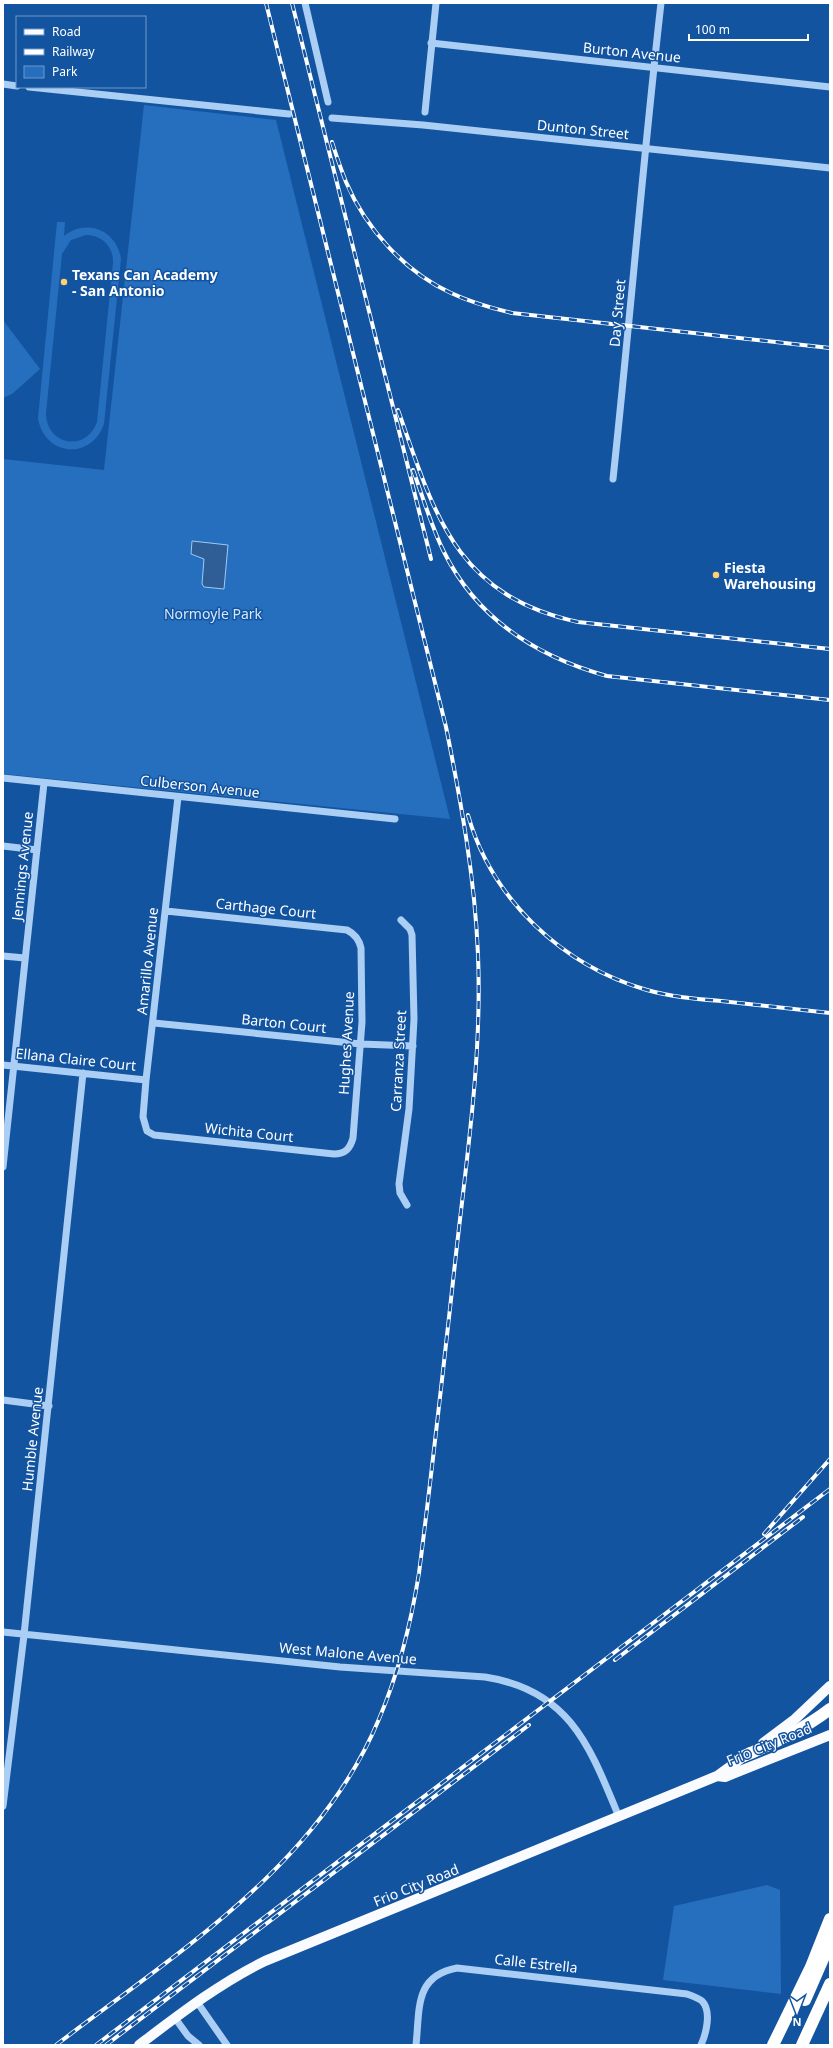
<svg xmlns="http://www.w3.org/2000/svg" width="833" height="2048" font-family="'Noto Sans',sans-serif">
	<style>
		.green { fill: #266fbe; fill-rule: evenodd }
		.water { fill: #2e5e95; stroke: #9dcaf7 }
		.lines { fill: none; stroke-linecap: round; stroke-linejoin: round }
		.minor { stroke: #abcef4; stroke-width: 7 }
		.major { stroke: #f9fbff; stroke-width: 10 }
		.highway { stroke: #fff; stroke-width: 12 }
		.rail-casing { stroke: #fff; stroke-width: 4 }
		.rail { stroke: #1354a0; stroke-width: 2.5; stroke-dasharray: 8; stroke-linecap: butt }
		.poi-dot { fill: #ffd16f; stroke: #1354a0; stroke-width: 1.5 }
		.labels { text-anchor: middle; dominant-baseline: central; stroke-width: 3; stroke-linejoin: round; paint-order: stroke }
		.street-label { font-size: 14px; fill: #fff; stroke: #1354a0 }
		.poi-label { font-size: 14px; font-weight: bold; fill: #fff; stroke: #1354a0; text-anchor: start }
		.park-label { font-size: 14px; fill: #d4e8fe; stroke: #1354a0 }
	</style>
	<rect width="100%" height="100%" fill="#1354a0"/>
	<path class="green" d="M144,105L276,120L450,819L3,774V459L104,470Z
		M57,222H65L64,236C86,218 117,230 121,259L104,424C91,461 44,456 38,418ZM86,235C102,235 114,247 113,263L97,422C86,453 46,445 46,413L62,254L71,240Z
		M3,320L40,369L12,394L3,398Z
		M767,1885L780,1890L781,1994L663,1980L674,1906Z"/>
	<path class="water" d="M192,541L228,545L224,589L204,587L202,584L204,559L191,554Z"/>
	<g class="lines">
		<path class="minor" d="M305,3L328,102
			M431,43L830,87
			M3,84L17,86
			M29,87L289,114
			M425,112L436,3
			M332,118L423,125L830,168
			M613,479C630,320 643,161 661,3
			M3,778L395,819
			M3,846L37,850
			M166,911L347,930C355,934 359,939 361,948L362,1022L353,1138C350,1149 345,1154 334,1154L154,1135L147,1131L143,1117L146,1080L178,797
			M401,920L410,929L412,935L414,1019L409,1109L399,1184L400,1193L407,1205
			M3,956L25,958
			M154,1023L361,1044L413,1046
			M3,1065L146,1080
			M3,1167L44,783
			M3,1400L49,1406
			M3,1632L340,1667L485,1677C570,1690 590,1747 619,1817
			M3,1806L24,1635L83,1073
			M197,2002L227,2045
			M175,2018L188,2036L199,2045
			M416,2045C420,2009 414,1976 457,1968L687,1994C692,1996 698,1998 702,2001C712,2011 706,2034 701,2045"/>
		<path class="major" d="M763,1743L795,1719L830,1686
			M717,1776L725,1777L830,1735
			M139,2045C180,2014 220,1983 265,1961L717,1776L750,1752"/>
		<path class="highway" d="M744,1756C774,1743 804,1729 830,1709
			M805,2000L830,1943
			M773,2045L811,1967L830,1919
			M802,2045L830,1984"/>
		<defs>
			<path id="rail" d="M292,3L431,559
				M332,142C336,155 341,169 346,182C366,229 405,272 451,293C470,302 491,308 512,313L830,348
				M398,410C435,515 455,595 578,622L830,649
				M413,470C423,497 431,526 444,552C477,619 538,657 607,676L830,700
				M468,815C492,900 563,966 647,990C671,997 697,999 721,1001C758,1005 794,1009 830,1013
				M764,1534L830,1459
				M615,1660L803,1517
				M56,2045C178,1952 318,1866 379,1719C399,1672 411,1623 419,1573C433,1464 445,1354 457,1245C468,1149 482,1052 478,955C475,878 461,802 446,727L266,3
				M96,2045L830,1489
				M106,2045L529,1725"/>
		</defs>
		<use href="#rail" class="rail-casing"/>
		<use href="#rail" class="rail"/>
	</g>
	<g class="poi-dot">
		<circle cx="64" cy="282" r="4"/>
		<circle cx="716" cy="575" r="4"/>
	</g>
	<g class="labels">
		<g class="street-label">
			<text transform="translate(632 52) rotate(6)">Burton Avenue</text>
			<text transform="translate(583 129) rotate(6)">Dunton Street</text>
			<text transform="translate(617 313) rotate(-85)">Day Street</text>
			<text transform="translate(200 786) rotate(6)">Culberson Avenue</text>
			<text transform="translate(22 866) rotate(-84)">Jennings Avenue</text>
			<text transform="translate(266 908) rotate(6)">Carthage Court</text>
			<text transform="translate(147 961) rotate(-84)">Amarillo Avenue</text>
			<text transform="translate(284 1023) rotate(6)">Barton Court</text>
			<text transform="translate(346 1043) rotate(-87)">Hughes Avenue</text>
			<text transform="translate(76 1059) rotate(6)">Ellana Claire Court</text>
			<text transform="translate(398 1061) rotate(-87)">Carranza Street</text>
			<text transform="translate(249 1132) rotate(6)">Wichita Court</text>
			<text transform="translate(32 1439) rotate(-84)">Humble Avenue</text>
			<text transform="translate(348 1653) rotate(5)">West Malone Avenue</text>
			<text transform="translate(769 1744) rotate(-22)">Frio City Road</text>
			<text transform="translate(416 1885) rotate(-22)">Frio City Road</text>
			<text transform="translate(536 1963) rotate(6)">Calle Estrella</text>
		</g>
		<g class="poi-label">
			<text x="72" y="274">Texans Can Academy<tspan x="72" dy="16">- San Antonio</tspan></text>
			<text x="724" y="567">Fiesta<tspan x="724" dy="16">Warehousing</tspan></text>
		</g>
		<g class="park-label">
			<text x="213" y="613">Normoyle Park</text>
		</g>
	</g>
	<rect width="833" height="2048" fill="none" stroke="#ffffff" stroke-width="8"/>
	<rect x="16" y="16" width="130" height="72" fill="#1354a0" stroke="#7198c6"/>
	<rect x="24" y="29" width="20" height="6" fill="#f9fbff" stroke="#7198c6"/>
	<text x="52" y="36" font-size="12" fill="#ffffff">Road</text>
	<rect x="24" y="49" width="20" height="6" fill="#ffffff" stroke="#7198c6"/>
	<text x="52" y="56" font-size="12" fill="#ffffff">Railway</text>
	<rect x="24" y="66" width="20" height="12" fill="#266fbe" stroke="#7198c6"/>
	<text x="52" y="76" font-size="12" fill="#ffffff">Park</text>
	<g transform="translate(797 2012) rotate(180)" stroke="#1354a0" stroke-width="3" paint-order="stroke">
	<path d="M0-3L7 15L0 10L-7 15Z" fill="#ffffff"/>
	<text y="-6" font-size="11" font-weight="bold" text-anchor="middle" fill="#ffffff">N</text>
	</g>
	<path d="M689 34v6h119v-6" fill="none" stroke="#ffffff" stroke-width="2"/>
	<text x="695" y="34" font-size="12" fill="#ffffff" stroke="#1354a0" stroke-width="3" paint-order="stroke">100 m</text>
</svg>
